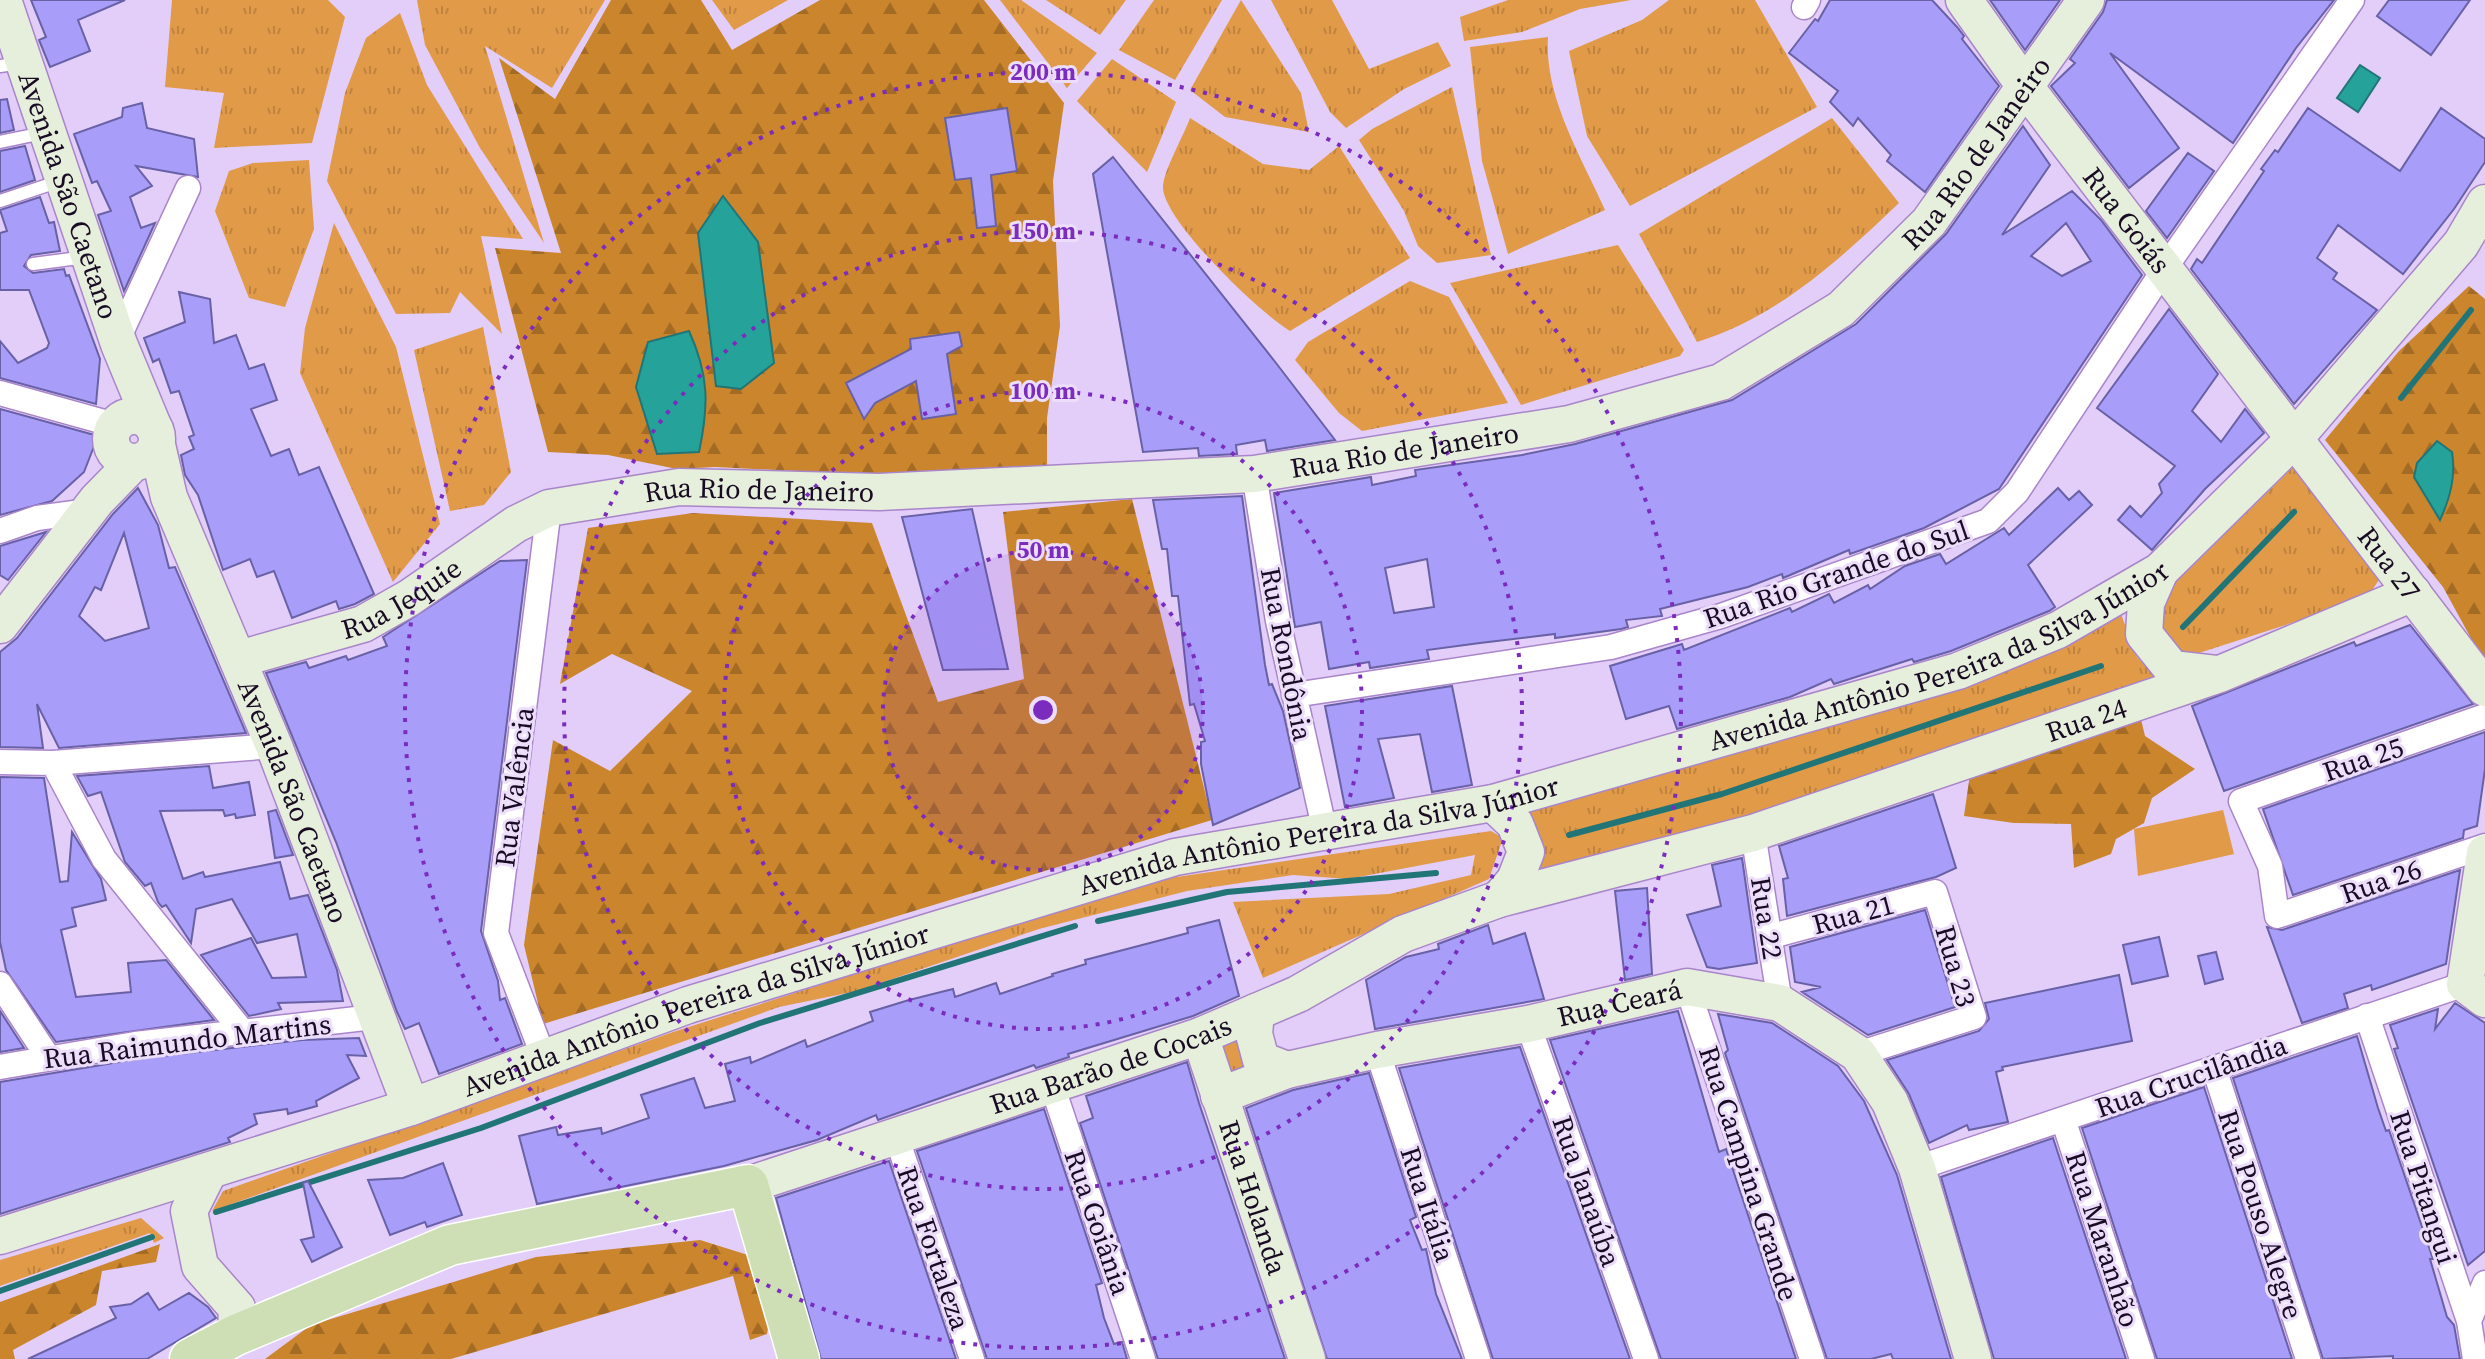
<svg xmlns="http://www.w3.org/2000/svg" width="2485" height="1359" font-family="'Source Serif 4',serif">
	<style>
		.grass { fill: url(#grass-tufts) }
		.forest { fill: url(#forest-firs) }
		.pitch { fill: #e09a48 }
		.water { fill: #25a39a; stroke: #217577; stroke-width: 2 }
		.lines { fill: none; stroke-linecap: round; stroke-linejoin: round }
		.stream { stroke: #217577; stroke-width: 6 }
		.building { fill: #a89efa; stroke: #6961a6; stroke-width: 2; fill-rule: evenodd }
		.lane-casing { stroke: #a985ca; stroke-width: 15 }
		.street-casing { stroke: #a985ca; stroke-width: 27 }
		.secondary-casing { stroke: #a985ca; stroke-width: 39 }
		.primary-casing { stroke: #fff; stroke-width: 43 }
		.lane { stroke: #fff; stroke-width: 12 }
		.street { stroke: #fff; stroke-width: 24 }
		.secondary { stroke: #e6efdb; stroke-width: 36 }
		.primary { stroke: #cedfb6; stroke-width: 40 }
		.ring { fill: none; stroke: #7b2cbf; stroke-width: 4; stroke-dasharray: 4 8 }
		.labels { text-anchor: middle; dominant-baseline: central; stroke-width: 6; stroke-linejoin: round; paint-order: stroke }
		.street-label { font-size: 28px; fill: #190b24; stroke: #ecdefb }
		.centre { fill: #7b2cbf; stroke: #ecdefb; stroke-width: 4 }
		.ring-label { font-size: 24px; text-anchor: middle; font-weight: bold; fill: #7b2cbf; stroke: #ecdefb; stroke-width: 6; stroke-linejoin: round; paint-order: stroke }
	</style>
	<defs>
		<pattern id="grass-tufts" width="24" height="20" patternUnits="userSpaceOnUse" patternTransform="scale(2)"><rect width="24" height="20" fill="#e09a48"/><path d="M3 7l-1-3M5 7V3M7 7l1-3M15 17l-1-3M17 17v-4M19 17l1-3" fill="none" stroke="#c0833f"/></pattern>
		<pattern id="forest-firs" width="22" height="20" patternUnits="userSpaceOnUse" patternTransform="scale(2)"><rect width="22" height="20" fill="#cb852c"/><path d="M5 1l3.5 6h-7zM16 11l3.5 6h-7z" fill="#a46b25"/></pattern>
	</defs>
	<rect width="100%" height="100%" fill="#e3cdf9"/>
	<path class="grass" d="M172,0H328L345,17L312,143L214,148L224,93L165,87Z
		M417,0H605L552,88L485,46L544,243L480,148L425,45Z
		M712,0H788L734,30Z
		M1000,0H1021L1097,53L1067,88Z
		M1046,0H1126L1100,35Z
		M1154,0H1222L1175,80L1119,50Z
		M1241,0L1301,93L1309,132L1225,117L1190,90Z
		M1271,0H1332L1369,69L1438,42L1451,66L1404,89L1346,128L1330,112Z
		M1508,0H1631L1580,9L1522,32L1464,41L1460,17Z
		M1669,0H1755L1817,107L1630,206L1587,136L1569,51L1642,20Z
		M400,13L427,85L523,239L481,236L502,334L460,292L450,313L396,314L327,181L345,93L366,38Z
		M1548,37C1544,97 1581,156 1605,210L1508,254L1482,161L1470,47Z
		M1112,59L1176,102L1147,172L1077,101Z
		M1452,87L1491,255L1437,263L1418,246L1404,211L1359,140L1372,129Z
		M1190,118L1263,164L1309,170L1339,146L1410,258L1290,331C1261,314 1161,219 1163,186C1164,170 1184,135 1190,118Z
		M1832,118L1899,203C1839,260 1778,317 1697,342L1639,234Z
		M309,160L314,229L285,307L249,298L215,211L229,171L253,163Z
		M334,223L396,347L440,524L393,582L300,373L305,328Z
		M1618,245L1684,350L1680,356L1521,405L1450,283Z
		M1410,281L1449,297L1508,403L1362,431L1339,413L1295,360L1308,342Z
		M483,327L511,472L484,505L450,511L414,350Z
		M2292,468H2296L2381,577L2366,599L2199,653L2180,652L2164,641L2157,606L2160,598Z
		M2121,614L2137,657L2158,679L1734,825L1531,877L1536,831L1528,806Z
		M1491,831L1503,838L1489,879L1263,978L1233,902L1389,894L1471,875L1475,855L1348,879L1293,875L1187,891L1039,929L857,991L779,1007L212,1211L223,1191L673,1032L1142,882Z
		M1243,1028L1257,1067L1225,1078L1211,1039Z
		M141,1218L164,1238L154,1243L150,1233L0,1286V1260Z"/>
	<path class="forest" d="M611,0H701L732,50L820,0H984L1064,103L1053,181L1060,326L1047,418V475H878L715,467L677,469L608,455L548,452L495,248L561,253L499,58L555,99Z
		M2469,286L2485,299V664L2443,587L2325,440L2399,351Z
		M1132,499L1212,820L543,1024L524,945L553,740L610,771L692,691L612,654L560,684L588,528L693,513L872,523L938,702L1024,679L1003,512Z
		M2139,711L2145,736L2195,769L2152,798L2144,823L2116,839L2111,854L2074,868L2071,824L2014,823L1964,816L1971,767Z
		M700,1240L748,1255L773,1300L767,1334L750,1340L733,1276L451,1359H265L311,1325L536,1257Z
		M160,1244L156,1262L102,1271L96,1305L13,1350L15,1359H0V1302Z"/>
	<path class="pitch" d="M2223,810L2234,854L2138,876L2134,829Z"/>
	<path class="water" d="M2360,65L2380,78L2358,112L2337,98Z
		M723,196L758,242L774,363L741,389L716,386L698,233Z
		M689,331C709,375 709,405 699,452L657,454L636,387L648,342Z
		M2437,441L2452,452C2456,477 2450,498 2440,520L2414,477L2417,463Z"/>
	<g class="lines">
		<path class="stream" d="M2401,398L2471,310
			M2183,627L2294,512
			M1569,835L1722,794L2101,666
			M1098,921L1227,892L1436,873
			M216,1212L481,1128L760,1023L1075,926
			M0,1291L152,1237"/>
	</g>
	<path class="building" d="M31,0H125L78,20L90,51L50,67L39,40L46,37Z
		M1830,0H1932L1957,27L1964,36L1962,39L1999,86L1925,192L1887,161L1891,155L1858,118L1853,126L1830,102L1838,91L1789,53L1815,19L1818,21Z
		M1990,0H2060L2025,50Z
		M2107,0H2334L2296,48L2233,143L2110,53L2179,148L2129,188L2051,86L2075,63L2070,59L2103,12Z
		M2389,0H2470L2431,55L2377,16Z
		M7,99L14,130L0,133V100Z
		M142,103L147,128L194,139L198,177L136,166L152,186L130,197L141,228L155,223L124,291L98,215L111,211L97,181L92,183L74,134L122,117L123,108Z
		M1007,108L1017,171L991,175L996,226L977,228L971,178L955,180L945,118Z
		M2308,108L2400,171L2441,108L2485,139V162L2454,209L2403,274L2338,225L2317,258L2337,273L2333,279L2377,310L2294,404L2191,269L2197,259L2202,263L2264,171L2261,169L2275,150L2278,152Z
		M2023,126L2050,165L2002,235L2072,191L2101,220L2142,275L1999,489L1924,528L1850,554L1849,550L1783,578L1782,574L1748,587L1660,609L1662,616L1626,620L1628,627L1621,629L1555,638V634L1480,643L1427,650L1429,659L1370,668L1369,662L1329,669L1321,622L1295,627L1274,493L1371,477L1372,485L1416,476L1415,470L1522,455L1575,444L1732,400L1856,324L1946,234ZM2066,223L2091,261L2062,276L2031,256ZM1427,559L1434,607L1394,613L1385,568Z
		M25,146L35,180L0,192V151Z
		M2188,153L2214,171L2167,238L2146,211Z
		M1113,157L1276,363L1335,440L1267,451L1265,440L1236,445L1237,454L1199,456L1198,448L1143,452L1093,174Z
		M40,197L49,223L54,222L60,251L31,255L24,266L33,273L64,269L66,276L69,275L100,359L96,404L0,378V341L18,363L47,348L49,343L29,290H0V233L7,231L0,210Z
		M179,292L210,299L214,343L236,335L249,369L264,364L277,400L251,409L271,456L289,449L299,475L319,467L374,594L355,604L339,609L336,601L292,618L274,571L257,577L250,559L223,570L198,495L185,475L181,455L194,449L189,437L194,435L179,391L171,393L159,359L153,362L144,338L185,322Z
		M2169,309L2218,374L2192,411L2221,442L2245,409L2264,433L2205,489L2152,550L2118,520L2130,506L2141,517L2162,493L2159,484L2175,466L2097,408Z
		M959,332L962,346L947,354L956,414L922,419L916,381L875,403L864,419L846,383L911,349L910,339Z
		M0,409L98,436L84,472L52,501L0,515Z
		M138,488L158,525L169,568L175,567L246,733L59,748L37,704L43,748L0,747V652L17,638L113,514ZM124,533L149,628L105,641L79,616L95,587L101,590Z
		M2058,488L2069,500L2079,491L2092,505L2028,565L2055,607L2049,611L1951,651L1914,662L1912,659L1834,684L1831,679L1790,697L1677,729L1669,706L1626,719L1610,666L1682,644L1684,650L1790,608L1792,612L1829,594L1834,603L1868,585L1870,589L1905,566L1940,554L1946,564L2004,528L2009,535Z
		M1242,496L1265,665L1269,685L1272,684L1283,711L1300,788L1213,825L1201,764V742L1205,741L1194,704L1190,705L1178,596H1172L1167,549H1162L1153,500Z
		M972,509L1008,669L943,670L902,517Z
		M46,532L8,580L0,575V546Z
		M527,560L481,931L498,981L500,1000L505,998L522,1044L439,1074L419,1023L405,1029L397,1012L336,842L266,673L306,662L309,668L346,656L348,660L387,646L383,637L500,561Z
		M2410,625L2473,704L2224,791L2192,706L2354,642L2356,646Z
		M1452,686L1472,785L1432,792L1420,734L1378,739L1394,798L1345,807L1325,706Z
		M2485,732V769L2477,826L2464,830L2463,838L2293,895L2263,809Z
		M209,766L213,788L249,782L255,815L236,818L235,814L225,816L223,810L160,811L183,879L203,872L205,877L280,862L290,899L308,895L337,970L343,1001L278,1003L281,1009L249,1016L201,955L251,938L272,978L306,977L297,934L257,943L232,899L196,909L191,943L166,905L162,907L158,902L151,883L145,886L125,862L101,792L88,796L77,776Z
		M0,777L44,778L60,882L68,881L72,832L101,879L106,900L72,908L76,926L61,930L76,997L131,992L128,963L166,960L214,1020L56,1042L6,970L0,942Z
		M1933,794L1956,868L1936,877L1787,916L1783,879L1788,878L1779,846Z
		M276,810L293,855L275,858L268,812Z
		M1742,858L1757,963L1719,969L1707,967L1687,915L1721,906L1712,865Z
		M2460,870L2446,964L2372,990L2371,985L2344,994L2348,1008L2302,1023L2267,927L2282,930Z
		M1647,888L1652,974L1625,980L1615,891Z
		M1925,910L1955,1007L1868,1035L1802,992L1821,987L1795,982L1790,947Z
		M1219,920L1239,996L1193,1016L1068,1054L1069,1057L1036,1068L1034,1065L878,1120L876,1115L817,1140L724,1166L537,1204L519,1136L556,1127L558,1135L601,1128L602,1134L649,1118L641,1095L694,1078L705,1108L735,1101L725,1064L750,1057L751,1063L805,1040L807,1047L873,1021L870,1012L909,1000L953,989L955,997L996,983L1000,994L1053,976L1052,974L1086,964L1085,960L1188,933L1187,928Z
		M1488,925L1493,944L1525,933L1544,999L1375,1029L1366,980L1406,957L1439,949L1438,944Z
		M2159,937L2168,976L2132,984L2123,945Z
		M2216,952L2223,979L2205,984L2198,956Z
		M2119,975L2132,1041L2002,1067L2003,1070L1996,1072L2008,1122L1969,1130L1967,1125L1929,1143L1909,1094L1887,1060L1979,1031L1989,1019L1985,1003Z
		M2455,1003L2485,1023V1251L2468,1265L2394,1049L2398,1048L2390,1025L2438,1009L2435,1029Z
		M0,1011L24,1048L0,1052Z
		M1678,1011L1719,1152L1726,1149L1796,1359H1661L1550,1040Z
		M1718,1014L1772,1023L1838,1066L1864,1101L1897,1175L1951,1359H1893L1891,1354L1871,1359H1827L1725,1053L1728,1050Z
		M2357,1036L2378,1108L2386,1131L2389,1130L2433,1259H2430L2447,1317L2454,1325L2460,1359H2393V1356L2323,1359L2233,1078Z
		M359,1038L366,1056L347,1055L359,1078L316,1101L317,1106L288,1114L287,1109L254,1114L257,1124L228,1138L230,1142L0,1214V1082L137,1059L302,1040Z
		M1520,1047L1630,1359H1493L1399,1068Z
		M1187,1062L1199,1103L1285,1359H1158L1080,1123L1093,1118L1086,1096Z
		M1369,1073L1416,1217L1410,1220L1422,1250L1426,1249L1436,1294L1462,1359H1327L1246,1108L1293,1090Z
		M2204,1087L2292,1359H2157L2082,1128Z
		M1044,1109L1102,1283L1096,1285L1104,1318L1114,1344L1122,1342L1127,1359H987L917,1151Z
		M2053,1138L2126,1359H1994L1941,1177Z
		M889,1161L956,1359H821L776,1198Z
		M443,1163L462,1215L427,1227L425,1222L390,1235L368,1180L403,1178Z
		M308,1181L342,1247L312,1262L301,1240L314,1237L303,1183Z
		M148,1293L159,1310L189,1293L208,1307L216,1318L147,1359H28L116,1318L110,1307L131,1304Z"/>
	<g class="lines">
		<defs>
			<path id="lane" d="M0,66L21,63
				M0,142L43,133
				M0,201L60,181
				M33,264L86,257"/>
			<path id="street" d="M1804,7L1808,0
				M118,339L188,188
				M0,393L115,425
				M1254,474L1278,621L1325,832
				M0,531L37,518L89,511
				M1294,695L1611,647L1721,616L1988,521L2017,492L2165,268L2352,0
				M2485,716L2241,801L2270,866L2277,916L2485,846
				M0,762L53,763L274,746
				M53,763L104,859L242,1031
				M1753,833L1780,1003
				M1772,936L1935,892L1974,1017L1858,1054
				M0,984L48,1057
				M1687,987L1812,1359
				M2367,1016L2469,1321L2475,1359
				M1528,1024L1646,1359
				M1377,1050L1478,1359
				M544,1058L496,933L549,508
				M0,1067L135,1044L374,1017
				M2214,1068L2308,1359
				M1052,1085L1143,1359
				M2063,1119L2142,1359
				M896,1136L972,1359
				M1917,1168L2465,984
				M2469,1321L2485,1283"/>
			<g id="secondary">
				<path id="s1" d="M3,0L119,344L153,426"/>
				<path id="s2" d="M1964,0L2026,88L2485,688"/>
				<circle cx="134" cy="439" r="23"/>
				<path id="s3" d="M157,445L169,497L274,746L411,1107"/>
				<path d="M2160,571L2146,603L2144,634L2172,669L2216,674"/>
				<path d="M0,625L97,500L133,463"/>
				<path id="s4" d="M239,659L363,624L409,598L516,524L549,508L679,487L879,492L1254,474L1569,424L1721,382L1841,309L1929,222L2086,0"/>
				<path d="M1493,803L1515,824L1526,852L1515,880L1499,899"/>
				<path d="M2485,853L2465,984L2485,999"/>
				<path d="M1256,1012L1254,1034L1261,1060L1287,1070"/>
				<path id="s5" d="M1200,1036L1307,1359"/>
				<path id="s6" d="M1219,1096L1287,1070L1377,1050L1528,1024L1687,987L1780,1003L1858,1054L1890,1102L1917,1168L1973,1359"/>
				<path d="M208,1173L189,1211L200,1266L237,1308L236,1335"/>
				<path id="s7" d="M748,1185L1200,1036L1298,994L1403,934L1499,899L1753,833L2220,674L2413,593"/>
				<path id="s8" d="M0,1236L411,1107L688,1005L1175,857L1493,803L1958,671L2058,630L2160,571L2295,438L2461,244L2485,203"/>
			</g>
			<path id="primary" d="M190,1359L236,1335L450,1245L748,1185L799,1359"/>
		</defs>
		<use href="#lane" class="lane-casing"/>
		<use href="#street" class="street-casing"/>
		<use href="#secondary" class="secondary-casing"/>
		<use href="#primary" class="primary-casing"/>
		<use href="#lane" class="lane"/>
		<use href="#street" class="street"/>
		<use href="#secondary" class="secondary"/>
		<use href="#primary" class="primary"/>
	</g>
	<circle cx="1043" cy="710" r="160" fill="#7b2cbf" fill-opacity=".12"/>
	<g class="ring">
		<circle cx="1043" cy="710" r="160"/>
		<circle cx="1043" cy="710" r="319"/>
		<circle cx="1043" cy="710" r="479"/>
		<circle cx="1043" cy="710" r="638"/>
	</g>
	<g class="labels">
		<g class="street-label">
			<text stroke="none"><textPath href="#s4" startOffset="1880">Rua Rio de Janeiro</textPath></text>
			<text stroke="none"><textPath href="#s1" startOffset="206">Avenida São Caetano</textPath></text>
			<text stroke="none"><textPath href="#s2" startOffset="274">Rua Goiás</textPath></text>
			<text stroke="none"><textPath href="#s4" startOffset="1208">Rua Rio de Janeiro</textPath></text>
			<text stroke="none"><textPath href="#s4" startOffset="560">Rua Rio de Janeiro</textPath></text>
			<text stroke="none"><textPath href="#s2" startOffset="706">Rua 27</textPath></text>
			<text transform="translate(1836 574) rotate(-19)">Rua Rio Grande do Sul</text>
			<text stroke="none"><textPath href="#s4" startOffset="174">Rua Jequie</textPath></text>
			<text stroke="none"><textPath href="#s8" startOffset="2028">Avenida Antônio Pereira da Silva Júnior</textPath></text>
			<text transform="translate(1287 654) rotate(79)">Rua Rondônia</text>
			<text stroke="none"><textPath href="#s7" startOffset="1420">Rua 24</textPath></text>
			<text transform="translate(2363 759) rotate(-19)">Rua 25</text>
			<text transform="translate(514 787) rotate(-83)">Rua Valência</text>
			<text stroke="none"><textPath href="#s3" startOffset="382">Avenida São Caetano</textPath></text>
			<text stroke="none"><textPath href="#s8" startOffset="1380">Avenida Antônio Pereira da Silva Júnior</textPath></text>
			<text transform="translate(2381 881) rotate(-19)">Rua 26</text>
			<text transform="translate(1853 914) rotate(-15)">Rua 21</text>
			<text transform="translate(1767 918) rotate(81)">Rua 22</text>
			<text transform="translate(1956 966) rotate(74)">Rua 23</text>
			<text stroke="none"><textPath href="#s6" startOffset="412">Rua Ceará</textPath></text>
			<text stroke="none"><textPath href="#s8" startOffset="732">Avenida Antônio Pereira da Silva Júnior</textPath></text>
			<text transform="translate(187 1041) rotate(-7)">Rua Raimundo Martins</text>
			<text stroke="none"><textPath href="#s7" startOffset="382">Rua Barão de Cocais</textPath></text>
			<text transform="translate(2191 1076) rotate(-19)">Rua Crucilândia</text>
			<text transform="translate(1749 1173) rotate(72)">Rua Campina Grande</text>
			<text transform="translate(2424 1187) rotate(72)">Rua Pitangui</text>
			<text transform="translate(1587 1191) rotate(71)">Rua Janaúba</text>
			<text stroke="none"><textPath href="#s5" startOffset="170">Rua Holanda</textPath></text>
			<text transform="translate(1428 1204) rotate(72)">Rua Itália</text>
			<text transform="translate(2261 1214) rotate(72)">Rua Pouso Alegre</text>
			<text transform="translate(1098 1222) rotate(71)">Rua Goiânia</text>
			<text transform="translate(2103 1239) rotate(72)">Rua Maranhão</text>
			<text transform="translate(934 1248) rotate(71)">Rua Fortaleza</text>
		</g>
	</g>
	<circle cx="1043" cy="710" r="12" class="centre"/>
	<g class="ring-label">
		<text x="1043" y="80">200 m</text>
		<text x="1043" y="239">150 m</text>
		<text x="1043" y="399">100 m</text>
		<text x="1043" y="558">50 m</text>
	</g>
</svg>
